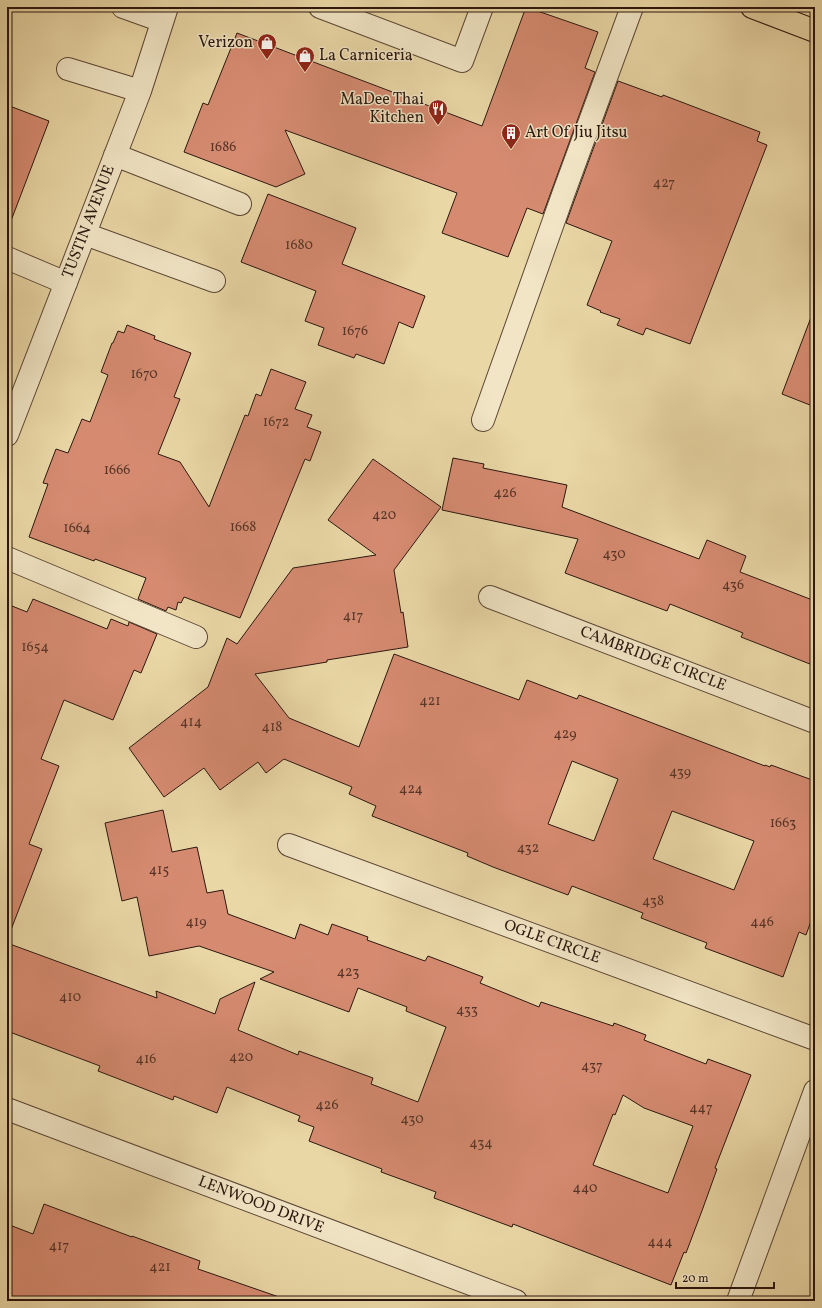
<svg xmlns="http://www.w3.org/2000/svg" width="822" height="1308" font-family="Vollkorn,serif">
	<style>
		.building { fill: #d68b71; stroke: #2b170f; fill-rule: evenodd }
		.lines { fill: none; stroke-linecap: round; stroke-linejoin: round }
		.minor-casing { stroke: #5b4735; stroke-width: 24 }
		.major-casing { stroke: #2b170f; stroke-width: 24 }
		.minor { stroke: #f1e5c5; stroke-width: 22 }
		.major { stroke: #ead7a6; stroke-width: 22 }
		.labels { text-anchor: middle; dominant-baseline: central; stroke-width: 3; stroke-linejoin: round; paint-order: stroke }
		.number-label { font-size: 14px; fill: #563428 }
		.poi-label { font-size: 16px; fill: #2b170f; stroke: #f1e5c5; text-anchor: end }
		.street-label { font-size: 16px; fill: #2b170f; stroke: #f1e5c5 }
	</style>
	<rect width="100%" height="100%" fill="#ead7a6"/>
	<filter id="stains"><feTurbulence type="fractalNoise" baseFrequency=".005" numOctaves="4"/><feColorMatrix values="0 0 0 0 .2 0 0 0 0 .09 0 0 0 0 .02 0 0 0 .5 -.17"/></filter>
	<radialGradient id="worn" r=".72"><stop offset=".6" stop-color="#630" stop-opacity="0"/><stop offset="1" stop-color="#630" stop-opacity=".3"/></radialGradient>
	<path class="building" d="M526,7L598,32L585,68L595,72L543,214L527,208L508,257L442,233L457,193L285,130L305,174L276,187L184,152L203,103L208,105L237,33L482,126Z
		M618,81L662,97L663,95L760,132L757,141L767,145L690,344L646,328L643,335L617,325L620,319L600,312L601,311L587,305L612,241L566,223Z
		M7,105L49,121L9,226L7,225Z
		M268,194L356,228L342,264L425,296L413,328L399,322L384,364L356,354L354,358L318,345L324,328L305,321L316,291L241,262Z
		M813,312L815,313V407L782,394Z
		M127,325L155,336L154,339L191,353L174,397L180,399L158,454L180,462L209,507L245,415L248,416L256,394L261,396L271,369L306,382L295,409L312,415L307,427L321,432L310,461L305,459L240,618L184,597L181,603L178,602L176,610L168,607L166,611L138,599L146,578L95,559L94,561L29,537L48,484L43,483L56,449L68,453L82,419L90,422L108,375L101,372L112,343H113L118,331L124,333Z
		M453,458L484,464L483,468L567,485L562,507L699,559L707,540L746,556L740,572L815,601V666L741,637L743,633L670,604L667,611L565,573L578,539L442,510Z
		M373,459L441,507L394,570L401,613L403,612L408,647L327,660V662L255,674L289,718L359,747L394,654L519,700L527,680L577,699L579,695L765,766V765L770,767L771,765L815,781V910L806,935L799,932L783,977L705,948L707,943L641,918L643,913L572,886L568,895L493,867L467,856L468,853L372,816L376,806L349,794L352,787L284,759L266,773L258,762L220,790L204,768L164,797L129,748L208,687L227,638L237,644L293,568L376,555L328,520ZM572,761L618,779L594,841L548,824ZM672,811L754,841L734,890L653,859Z
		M33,599L107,629L111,619L128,626L129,622L157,634L141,673L134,670L113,720L64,700L41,759L59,766L29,844L42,849L9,935H7V604L27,612Z
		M163,810L172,852L197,847L207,893L223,890L228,914L295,939L300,924L328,935L332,924L368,937L367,940L425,961L428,956L483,977L480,983L539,1007L541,1002L613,1026L614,1023L646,1035L644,1040L706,1064L708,1059L751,1075L715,1168L717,1169L703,1208L686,1253L684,1252L671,1285L513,1224L512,1227L434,1198L436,1192L381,1172L382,1169L309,1141L314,1127L298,1121L300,1116L227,1087L217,1113L174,1096L173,1100L98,1071L100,1066L7,1031V943L157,998L156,991L215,1014L220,999L255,982L238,1030L298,1055L299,1051L373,1078L371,1084L418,1102L446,1027L406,1011L407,1007L358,988L349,1012L260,979L274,972L199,946L149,956L137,897L122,901L105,823ZM623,1095L644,1108L693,1126L668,1193L593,1165L613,1114L615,1115Z
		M44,1204L132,1237V1236L200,1261L198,1269L279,1297L278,1301H7V1224L33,1234Z"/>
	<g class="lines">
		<defs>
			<path id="minor" d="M123,7L162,21
				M320,7L462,61L482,7
				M68,69L140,91
				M115,155L240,204
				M85,234L214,281
				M7,258L66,283
				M483,420L564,192L632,7
				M7,435L140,91L167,7
				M7,558L196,637
				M490,597L815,722
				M289,845L815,1039
				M7,1109L516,1301
				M738,1301L815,1091"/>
			<path id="major" d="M752,7L815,31"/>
		</defs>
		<use href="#minor" class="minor-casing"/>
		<use href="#major" class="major-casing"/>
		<use href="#minor" class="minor"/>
		<use href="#major" class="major"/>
	</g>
	<defs>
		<symbol id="shop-pin" viewBox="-11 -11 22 30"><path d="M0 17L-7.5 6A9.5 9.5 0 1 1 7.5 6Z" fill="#8f2418" stroke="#f1e5c5"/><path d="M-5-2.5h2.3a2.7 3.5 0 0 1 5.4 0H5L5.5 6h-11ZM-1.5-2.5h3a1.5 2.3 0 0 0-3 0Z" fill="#fff"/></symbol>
		<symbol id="restaurant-pin" viewBox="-11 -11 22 30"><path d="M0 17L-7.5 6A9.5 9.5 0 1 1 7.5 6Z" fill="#8f2418" stroke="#f1e5c5"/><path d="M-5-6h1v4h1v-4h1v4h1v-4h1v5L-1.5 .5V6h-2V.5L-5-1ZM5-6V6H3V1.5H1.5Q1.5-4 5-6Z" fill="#fff"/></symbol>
		<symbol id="building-pin" viewBox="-11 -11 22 30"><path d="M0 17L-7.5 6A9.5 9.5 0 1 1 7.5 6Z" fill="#8f2418" stroke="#f1e5c5"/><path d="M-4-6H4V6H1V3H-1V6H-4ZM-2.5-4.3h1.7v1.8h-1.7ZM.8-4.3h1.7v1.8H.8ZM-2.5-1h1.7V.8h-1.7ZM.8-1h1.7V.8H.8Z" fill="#fff"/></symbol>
	</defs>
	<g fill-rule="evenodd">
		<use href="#shop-pin" x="256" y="32" width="22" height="30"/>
		<use href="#shop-pin" x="294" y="45" width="22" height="30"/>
		<use href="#restaurant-pin" x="427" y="98" width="22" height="30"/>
		<use href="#building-pin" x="500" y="122" width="22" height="30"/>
	</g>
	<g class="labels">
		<g class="number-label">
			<text x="223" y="147">1686</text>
			<text x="664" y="183">427</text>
			<text x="299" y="245">1680</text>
			<text x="355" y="331">1676</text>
			<text x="144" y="374">1670</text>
			<text x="276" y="422">1672</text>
			<text x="117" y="470">1666</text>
			<text x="505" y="493">426</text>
			<text x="384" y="515">420</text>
			<text x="243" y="527">1668</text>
			<text x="77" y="528">1664</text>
			<text x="614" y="554">430</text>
			<text x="733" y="585">436</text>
			<text x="353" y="616">417</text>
			<text x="35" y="647">1654</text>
			<text x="430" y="701">421</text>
			<text x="191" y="722">414</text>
			<text x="272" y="727">418</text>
			<text x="565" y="734">429</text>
			<text x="680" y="772">439</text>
			<text x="411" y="789">424</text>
			<text x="783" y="823">1663</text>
			<text x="528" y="848">432</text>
			<text x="159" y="870">415</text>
			<text x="653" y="901">438</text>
			<text x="196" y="922">419</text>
			<text x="762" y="922">446</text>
			<text x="348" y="972">423</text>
			<text x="70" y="997">410</text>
			<text x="467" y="1010">433</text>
			<text x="241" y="1057">420</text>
			<text x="146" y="1059">416</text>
			<text x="592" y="1066">437</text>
			<text x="327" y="1105">426</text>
			<text x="701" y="1108">447</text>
			<text x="412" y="1119">430</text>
			<text x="481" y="1143">434</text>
			<text x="585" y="1188">440</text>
			<text x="660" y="1242">444</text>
			<text x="59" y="1246">417</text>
			<text x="160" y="1267">421</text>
		</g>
		<g class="poi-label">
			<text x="253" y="43">Verizon</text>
			<text x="319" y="56" text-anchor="start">La Carniceria</text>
			<text x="424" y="100">MaDee Thai<tspan x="424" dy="18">Kitchen</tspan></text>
			<text x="525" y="133" text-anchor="start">Art Of Jiu Jitsu</text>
		</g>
		<g class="street-label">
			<text transform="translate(89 222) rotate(-69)">TUSTIN AVENUE</text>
			<text transform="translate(653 659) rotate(21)">CAMBRIDGE CIRCLE</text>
			<text transform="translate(552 942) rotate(20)">OGLE CIRCLE</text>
			<text transform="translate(261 1205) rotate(21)">LENWOOD DRIVE</text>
		</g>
	</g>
	<rect width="822" height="1308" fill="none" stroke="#ead7a6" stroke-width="24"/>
	<rect x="8" y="8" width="806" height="1292" fill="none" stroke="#2b170f" stroke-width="2"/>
	<rect x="12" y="12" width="798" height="1284" fill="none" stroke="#2b170f"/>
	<path d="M676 1282v6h98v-6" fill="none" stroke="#2b170f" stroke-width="2"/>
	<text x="682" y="1282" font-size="12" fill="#2b170f" stroke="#f1e5c5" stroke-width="3" paint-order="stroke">20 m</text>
	<rect width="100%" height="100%" filter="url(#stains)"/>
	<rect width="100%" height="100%" fill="url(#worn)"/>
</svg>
